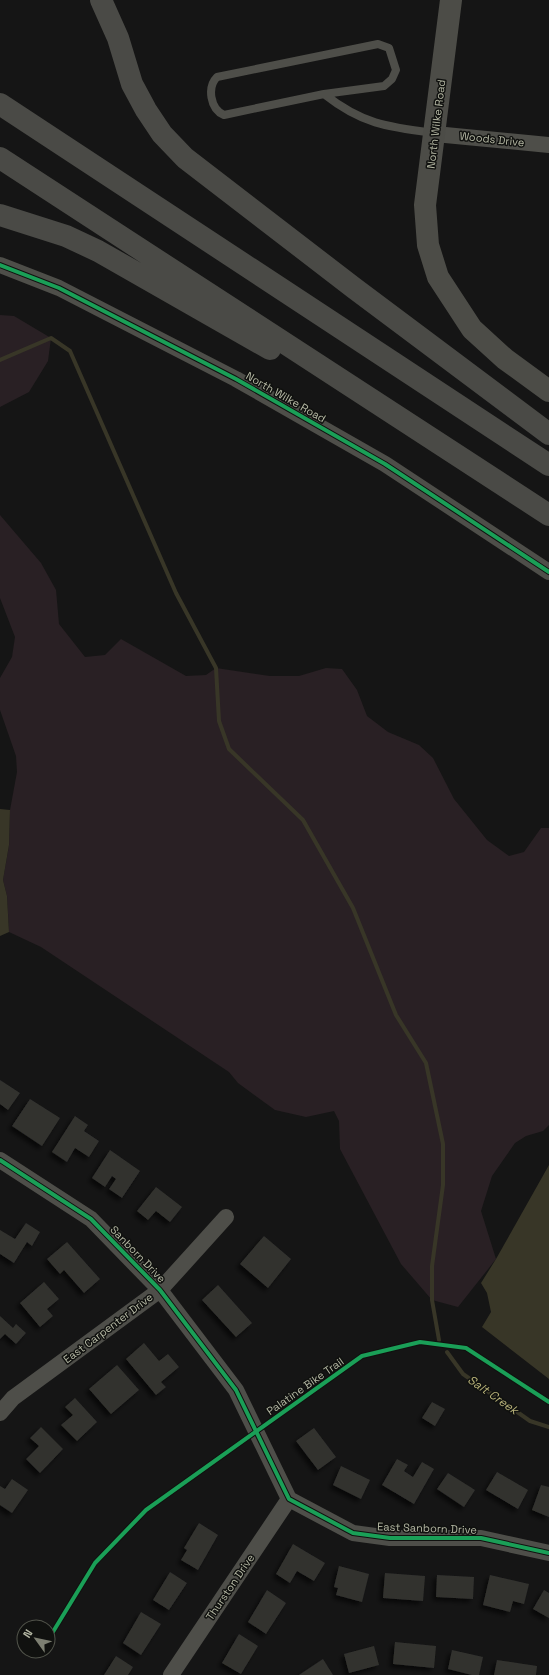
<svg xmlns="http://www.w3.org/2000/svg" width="549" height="1675" font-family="'Space Grotesk',sans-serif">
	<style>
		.green { fill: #292024 }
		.water { fill: #383627 }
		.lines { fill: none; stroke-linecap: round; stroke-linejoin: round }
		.stream { stroke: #383627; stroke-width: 4 }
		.building { fill: #32322f; filter: url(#shadow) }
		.lane { stroke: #4e4e49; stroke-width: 8 }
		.street { stroke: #4e4e49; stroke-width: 16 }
		.secondary { stroke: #4c4c47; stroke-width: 22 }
		.highway { stroke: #4a4a46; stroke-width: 22 }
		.cycleway-casing { stroke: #10110f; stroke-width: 6 }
		.cycleway { stroke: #1a9f57; stroke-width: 4 }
		.labels { text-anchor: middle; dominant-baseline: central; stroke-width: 3; stroke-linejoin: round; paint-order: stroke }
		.street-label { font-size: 11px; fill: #b5b8a4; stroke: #10110f }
		.water-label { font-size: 12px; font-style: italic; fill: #b6b078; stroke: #10110f }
	</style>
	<defs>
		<filter id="shadow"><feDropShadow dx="-3.5" dy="3.5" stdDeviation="2" flood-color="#0009"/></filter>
	</defs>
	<rect width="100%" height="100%" fill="#151515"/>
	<path class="green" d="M0,315L14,316L51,338L48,361L29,392L0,407Z
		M0,515L41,563L56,590L59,624L85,657L105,655L121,639L186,676L206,675L216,668L270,676H299L326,668L342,669L357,690L367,716L388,732L419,745L433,758L454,799L487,840L509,856L524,852L541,828H549V1125L543,1131L526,1136L515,1143L492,1176L481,1211L496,1259L458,1307L432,1300L401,1264L340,1149L339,1121L334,1111L306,1117L275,1110L238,1083L229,1072L41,947L9,932L7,896L3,880L9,845L10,810L17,772L16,756L0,710V678L12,657L15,637L0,598Z"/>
	<path class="water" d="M0,809L10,810L9,845L3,880L7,896L9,932L0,936Z
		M549,1165V1379L482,1327L491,1312L487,1293L481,1283L496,1259Z"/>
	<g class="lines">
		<path class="stream" d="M0,360L51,338L70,351L176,593L216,668L219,721L229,749L303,820L353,908L396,1015L426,1063L443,1144V1185L432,1266V1300L439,1340
			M447,1352L463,1374L530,1421L549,1427"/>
	</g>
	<path class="building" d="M0,1080L20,1093L8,1110L0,1104Z
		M30,1099L60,1118L42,1146L12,1126Z
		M75,1116L88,1125L84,1131L99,1141L89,1157L75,1148L67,1162L52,1152Z
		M110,1150L140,1171L122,1198L109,1189L116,1179L112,1176L105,1187L92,1178Z
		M156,1187L182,1207L170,1222L156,1211L148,1220L137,1211Z
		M26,1223L40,1232L32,1246L27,1242L14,1263L0,1254V1230L15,1239Z
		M264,1236L291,1259L268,1288L240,1264Z
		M67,1242L100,1279L84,1293L64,1270L60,1274L47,1259Z
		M44,1282L59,1299L47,1309L53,1316L40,1327L20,1303Z
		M218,1285L252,1323L236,1337L202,1300Z
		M0,1316L13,1328L16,1324L26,1333L16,1344L5,1334L0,1339Z
		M144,1343L159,1361L168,1354L179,1367L161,1382L166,1387L156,1395L126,1359Z
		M117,1365L139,1390L111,1414L89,1389Z
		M75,1398L97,1422L77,1441L61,1425L73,1415L65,1407Z
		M432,1402L445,1409L435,1426L422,1418Z
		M41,1427L63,1449L40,1473L26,1459L39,1446L30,1438Z
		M314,1428L336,1457L318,1470L296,1441Z
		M397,1459L408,1465L404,1471L413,1477L422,1462L434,1469L414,1504L382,1485Z
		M341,1466L370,1480L361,1499L333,1485Z
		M497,1472L528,1490L518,1509L486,1490Z
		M448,1473L475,1490L464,1507L437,1489Z
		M12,1479L28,1490L12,1513L0,1505V1486L5,1489Z
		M541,1485L549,1487V1517L532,1510Z
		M199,1523L218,1535L198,1570L181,1560L187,1550L184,1548Z
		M293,1544L325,1563L314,1581L297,1571L290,1583L276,1574Z
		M339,1566L369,1574L362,1602L336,1595L338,1588L334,1587Z
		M170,1572L187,1583L169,1610L153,1600Z
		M385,1573L425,1576L423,1601L383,1598Z
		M437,1575L474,1577L473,1599L436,1597Z
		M490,1575L529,1584L524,1604L513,1601L510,1612L483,1605Z
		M267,1590L286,1603L266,1634L248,1622Z
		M544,1590L549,1593V1618L533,1609Z
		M141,1612L161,1624L141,1655L123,1643Z
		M239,1634L258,1646L241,1674L222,1663Z
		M395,1642L436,1646L434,1668L393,1664Z
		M374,1646L379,1665L349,1673L344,1654Z
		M452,1650L483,1657L479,1675H472L448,1669Z
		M116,1656L133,1667L128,1675H104Z
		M323,1659L333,1675H299Z
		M497,1660L537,1666L536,1675H494Z"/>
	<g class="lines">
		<path class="lane" d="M324,94L384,86L392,79L396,70L389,48L378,44L217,77C207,87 210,109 224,115L324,94C362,124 387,127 434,133"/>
		<path class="street" d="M435,134L549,145
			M0,265L59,288L236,379L385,464L549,572
			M0,1160L91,1219L160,1290L236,1390L289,1499L353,1533L390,1538H481L549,1553
			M0,1413L13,1398L160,1290L226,1217
			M171,1675L289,1499"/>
		<path class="secondary" d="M451,0L425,205L428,245L438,277L472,329L505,359L549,391"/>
		<path class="highway" d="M101,0L118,38L132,84L146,110L162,134L185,158L354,288L549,434
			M0,104L549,465
			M0,158L549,515
			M0,215L66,236L98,251L270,349"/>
		<defs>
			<path id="cycleway" d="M0,265L59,288L236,379L385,464L549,572
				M0,1160L91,1219L160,1290L236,1390L289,1499L353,1533L390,1538H481L549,1553
				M48,1640L95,1563L146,1510L362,1356L420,1342L466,1348L549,1402"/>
		</defs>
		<use href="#cycleway" class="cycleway-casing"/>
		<use href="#cycleway" class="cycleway"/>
	</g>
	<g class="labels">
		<g class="street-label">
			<text transform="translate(436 124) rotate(-83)">North Wilke Road</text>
			<text transform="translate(492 139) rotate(6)">Woods Drive</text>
			<text transform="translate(286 397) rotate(30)">North Wilke Road</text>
			<text transform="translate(138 1254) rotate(46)">Sanborn Drive</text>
			<text transform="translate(108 1328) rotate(-37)">East Carpenter Drive</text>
			<text transform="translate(305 1386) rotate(-35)">Palatine Bike Trail</text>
			<text transform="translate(427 1528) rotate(2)">East Sanborn Drive</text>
			<text transform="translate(230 1587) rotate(-56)">Thurston Drive</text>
		</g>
		<g class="water-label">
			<text transform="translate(493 1395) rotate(35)">Salt Creek</text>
		</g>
	</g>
	<g transform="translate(36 1639) rotate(303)"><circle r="19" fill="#10110f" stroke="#52544b"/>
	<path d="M0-3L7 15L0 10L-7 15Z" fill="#7d7f72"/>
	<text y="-6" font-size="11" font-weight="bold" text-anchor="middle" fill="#b5b8a4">N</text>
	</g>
</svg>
